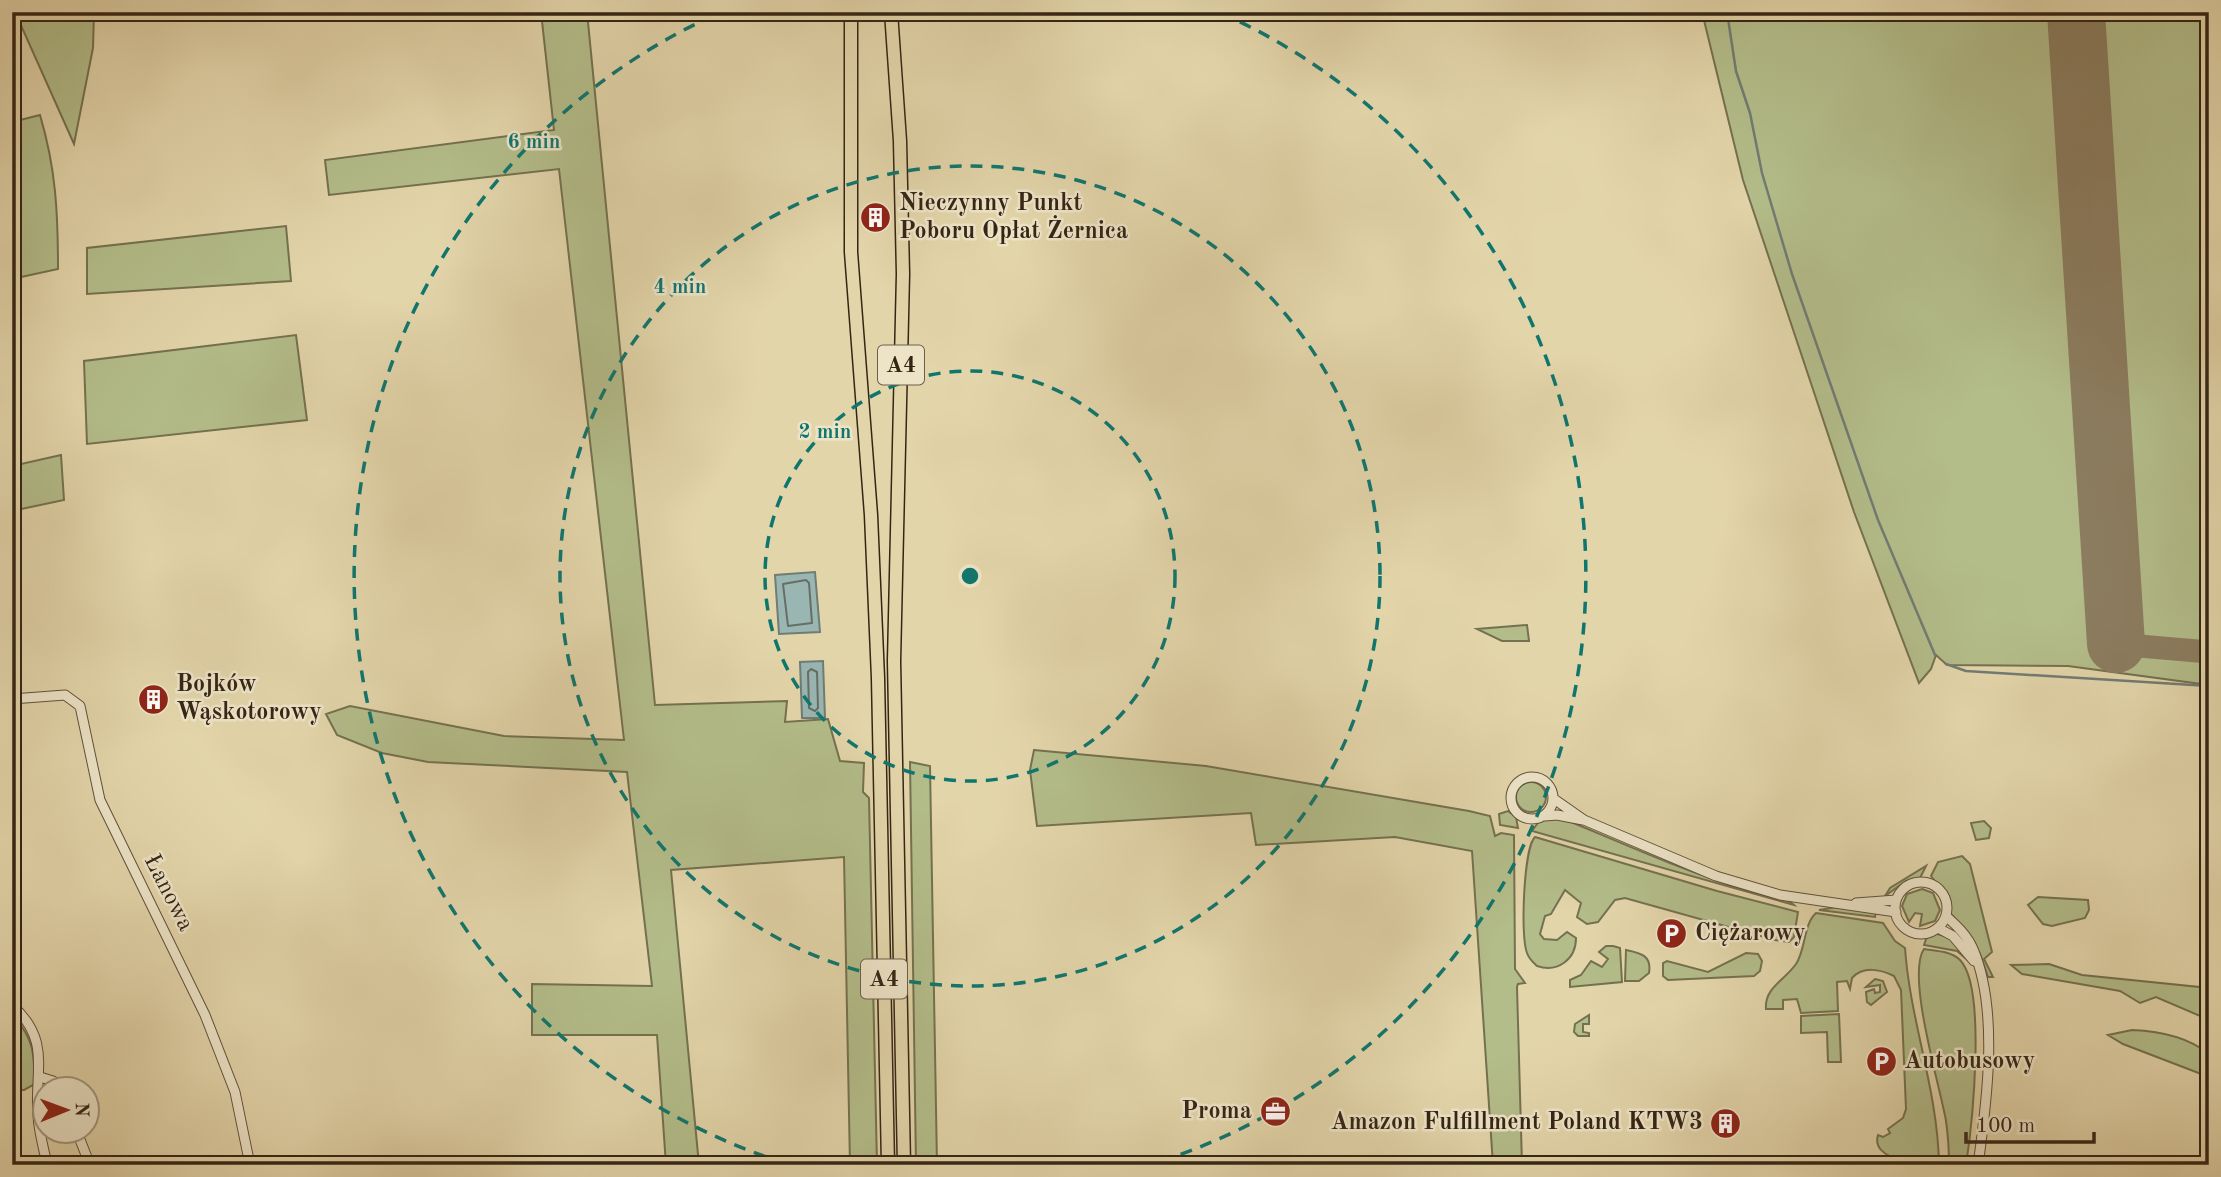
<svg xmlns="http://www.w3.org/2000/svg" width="2221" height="1177" font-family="'Old Standard TT',serif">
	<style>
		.green { fill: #b3bd8a; stroke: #747150; stroke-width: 2 }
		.water { fill: #99b6b3; stroke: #717c74; stroke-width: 2 }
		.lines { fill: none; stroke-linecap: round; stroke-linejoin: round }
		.shore { stroke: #676e64; stroke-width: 2 }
		.stream { stroke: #717c74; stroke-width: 2.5 }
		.taxiway { stroke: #8c7d60; stroke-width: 23 }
		.runway { stroke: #8c7d60; stroke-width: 58 }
		.minor-casing { stroke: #60513a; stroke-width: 11 }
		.highway-casing { stroke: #352515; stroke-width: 15 }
		.minor { stroke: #ede4c8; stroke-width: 9 }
		.highway { stroke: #e3d5aa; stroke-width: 12 }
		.ring { fill: none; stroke: #0f766e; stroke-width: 3.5; stroke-dasharray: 12 9 }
		.labels { text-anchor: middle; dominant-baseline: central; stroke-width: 5; stroke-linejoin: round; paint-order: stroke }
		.shield { fill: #ede4c8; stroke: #6c5e4b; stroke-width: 2 }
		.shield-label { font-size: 23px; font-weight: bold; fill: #352515 }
		.poi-label { font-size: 24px; font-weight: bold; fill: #352515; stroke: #ede4c8; text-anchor: start }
		.street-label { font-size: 24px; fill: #352515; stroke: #ede4c8 }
		.centre { fill: #0f766e; stroke: #ede4c8; stroke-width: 3.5 }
		.ring-label { font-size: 21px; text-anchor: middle; font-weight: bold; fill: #0f766e; stroke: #ede4c8; stroke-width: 5; stroke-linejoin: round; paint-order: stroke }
	</style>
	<rect width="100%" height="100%" fill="#e3d5aa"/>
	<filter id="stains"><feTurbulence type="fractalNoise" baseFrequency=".00286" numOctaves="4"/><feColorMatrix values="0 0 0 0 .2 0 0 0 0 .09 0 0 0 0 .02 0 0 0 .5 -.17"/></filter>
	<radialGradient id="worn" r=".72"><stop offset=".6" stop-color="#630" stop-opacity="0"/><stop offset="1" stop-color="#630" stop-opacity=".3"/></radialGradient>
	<path class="green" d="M15,12H94L93,48L74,144Z
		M541,12H587L655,705L787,701L785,722L828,719L840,761L864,763L863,792L869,798L877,1165H850L844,857L671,870L699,1165H666L657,1035H532V984L652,986L627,772L428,762L382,753L337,735L326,714L350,706L504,736L624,740L559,169L329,195L325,160L554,130Z
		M1702,12H2209V685L2068,666L1947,665L1936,655L1931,669L1919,683L1854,512L1743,180Z
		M40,115C56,169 58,213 58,269L12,279V122Z
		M286,226L291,281L87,294V248Z
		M296,335L307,420L87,444L84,361Z
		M61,455L64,500L12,511V466Z
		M1527,625L1529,641H1502L1477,629Z
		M1034,750L1206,766L1469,811L1490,816L1495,836L1501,833L1514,835L1515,969L1525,983L1518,984L1517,987L1522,1165H1493L1472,851L1395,837L1256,845L1251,813L1037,826L1030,770Z
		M910,762L930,766L937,1165H916Z
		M1516 797a15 15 0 1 1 30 0a15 15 0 1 1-30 0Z
		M1508,811L1516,817L1518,828L1500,825L1499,814Z
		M1548,817L1564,819C1624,844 1686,872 1749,891C1763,895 1784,895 1794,905L1532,831L1540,820Z
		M1984,821L1991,828L1989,838L1976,840L1971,823Z
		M1535,837L1717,891L1798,912L1794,937L1789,942L1775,940L1625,898L1615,900L1598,922L1587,924L1577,917L1581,903L1565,890L1551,914L1545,916L1540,934L1544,939L1557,940L1567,932L1576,938C1576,959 1558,973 1537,966C1533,962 1529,959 1527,953C1520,935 1524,847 1535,837Z
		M1962,856L1970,864L1992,952L1984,959L1993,977H1988L1980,954L1964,928L1951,914L1947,897L1931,876L1938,862Z
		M1926,866L1920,878L1906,881L1885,896L1890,888Z
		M1922,889L1933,893L1940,910L1935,921L1920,926L1922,914L1915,913L1909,922L1902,906L1907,894Z
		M2038,897L2088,900L2089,910L2085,918L2052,926L2043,924L2028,905Z
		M1837,907L1876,912L1875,917L1819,910Z
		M1816,913L1883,923L1895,941L1905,948C1910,1021 1938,1091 1939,1165C1922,1165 1870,1161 1878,1135L1883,1137L1890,1133L1888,1129L1903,1118L1906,1109L1901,990L1894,976C1880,969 1863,966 1852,978L1850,989L1847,981L1837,982L1838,1011L1801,1013L1797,999L1783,1000V1009H1766C1764,988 1785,980 1796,964C1806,949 1803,925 1816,913Z
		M1934,933L1951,938L1971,963L1957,951L1924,945L1926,939Z
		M1613,946L1620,948L1622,982L1570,987V980L1581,975L1591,961L1602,967L1608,959L1599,952L1606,946Z
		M1924,949C1936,951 1951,951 1960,960C1987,988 1972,1126 1966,1165H1949C1949,1150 1948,1135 1946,1121C1940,1086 1906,975 1924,949Z
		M1626,950C1640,953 1652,955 1649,973L1639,981H1625Z
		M1746,953L1758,954L1762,961L1760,971L1754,976L1668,980L1663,976V963L1667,961L1708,972Z
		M2049,964L2082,975L2209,988V1012L2200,1016L2156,997L2140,1003L2120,991L2022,974L2011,965Z
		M1875,979L1883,981L1887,992L1871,1005L1867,1002L1866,992L1874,989L1875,993L1880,992V985L1866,987Z
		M12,1014C34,1039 34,1052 35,1084L24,1090H12Z
		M1839,1014L1841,1062H1828L1827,1032L1801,1033V1016Z
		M1589,1015V1024H1583V1032L1589,1033V1036H1578L1574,1032L1575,1024Z
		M2132,1030C2158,1031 2188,1037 2209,1054V1077L2123,1044L2108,1035Z"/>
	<path class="water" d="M815,572L820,632L779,634L775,575Z
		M823,661L825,718H802L800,662Z"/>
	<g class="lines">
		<path class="shore" d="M806,580L809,583L812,623L788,626L783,584Z
			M811,669L817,672L818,708L815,711L809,708L808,672Z"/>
		<path class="stream" d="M1727,12L1736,71L1750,113L1762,173L1792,274L1878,520L1935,655
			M1946,664L1966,671L2209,686"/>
		<path class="taxiway" d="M2116,644L2209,652"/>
		<path class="runway" d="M2076,12L2116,644"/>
		<defs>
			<path id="minor" d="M12,699L65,695L80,706L100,800L205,1015L235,1092L250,1165
				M1511 798a21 21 0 1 1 42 0a21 21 0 1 1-42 0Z
				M1554,799L1584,820L1716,876L1780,895L1896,912
				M1545,816L1557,815L1583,820
				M1895 908a26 26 0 1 1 52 0a26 26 0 1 1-52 0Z
				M1856,903L1896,900
				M1946,916C1957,926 1967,935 1973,949C1999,1010 1987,1101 1978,1165
				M1938,928L1953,936L1974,961
				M12,1005C52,1041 34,1071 38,1116C39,1133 44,1149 47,1165
				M40,1077L53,1081L60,1090
				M77,1132L90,1165"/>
			<path id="highway" d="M851,12V252L871,515L878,678L888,1165
				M891,12L900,141L903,274L894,661L904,1165"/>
		</defs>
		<use href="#minor" class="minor-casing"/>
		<use href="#highway" class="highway-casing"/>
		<use href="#minor" class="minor"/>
		<use href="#highway" class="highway"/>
	</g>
	<g class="ring">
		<circle cx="970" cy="576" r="205"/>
		<circle cx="970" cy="576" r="410"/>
		<path d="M785 1163A616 616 0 0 1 719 13M1221 13A616 616 0 0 1 1155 1163"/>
	</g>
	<defs>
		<symbol id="building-disc" viewBox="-11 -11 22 22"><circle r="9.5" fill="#8f2418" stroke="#ede4c8"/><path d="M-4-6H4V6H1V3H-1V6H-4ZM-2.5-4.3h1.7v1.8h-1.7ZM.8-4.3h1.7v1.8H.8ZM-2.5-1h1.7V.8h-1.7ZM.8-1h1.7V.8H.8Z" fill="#fff"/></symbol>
		<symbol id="parking-disc" viewBox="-11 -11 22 22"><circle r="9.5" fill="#8f2418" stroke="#ede4c8"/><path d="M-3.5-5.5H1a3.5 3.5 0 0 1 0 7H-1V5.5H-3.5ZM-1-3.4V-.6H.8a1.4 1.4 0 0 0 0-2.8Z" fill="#fff"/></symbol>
		<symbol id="office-disc" viewBox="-11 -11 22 22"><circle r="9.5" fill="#8f2418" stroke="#ede4c8"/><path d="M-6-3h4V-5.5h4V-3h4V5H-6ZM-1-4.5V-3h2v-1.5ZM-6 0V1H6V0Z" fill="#fff"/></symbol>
	</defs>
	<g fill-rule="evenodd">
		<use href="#building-disc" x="858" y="200" width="35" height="35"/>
		<use href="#building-disc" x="136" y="682" width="35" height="35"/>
		<use href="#parking-disc" x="1654" y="916" width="35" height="35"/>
		<use href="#parking-disc" x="1864" y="1044" width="35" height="35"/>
		<use href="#office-disc" x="1258" y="1094" width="35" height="35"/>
		<use href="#building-disc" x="1708" y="1106" width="35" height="35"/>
	</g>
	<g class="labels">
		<g class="shield">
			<rect x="878" y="345.5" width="46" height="39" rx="5"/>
			<rect x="861" y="959.5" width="46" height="39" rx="5"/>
		</g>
		<g class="shield-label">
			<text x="901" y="365">A4</text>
			<text x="884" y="979">A4</text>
		</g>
		<g class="poi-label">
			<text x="899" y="204">Nieczynny Punkt<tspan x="899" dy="28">Poboru Opłat Żernica</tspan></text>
			<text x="176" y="685">Bojków<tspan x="176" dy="28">Wąskotorowy</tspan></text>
			<text x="1695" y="934">Ciężarowy</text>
			<text x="1904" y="1062">Autobusowy</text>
			<text x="1252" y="1112" text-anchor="end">Proma</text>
			<text x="1703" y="1123" text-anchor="end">Amazon Fulfillment Poland KTW3</text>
		</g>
		<g class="street-label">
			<text transform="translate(168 893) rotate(63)">Łanowa</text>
		</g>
	</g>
	<circle cx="970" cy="576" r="10" class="centre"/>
	<g class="ring-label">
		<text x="534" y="148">6 min</text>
		<text x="680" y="293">4 min</text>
		<text x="825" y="438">2 min</text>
	</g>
	<rect width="2221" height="1177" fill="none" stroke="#e3d5aa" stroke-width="42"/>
	<rect x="14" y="14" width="2193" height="1149" fill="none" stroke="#352515" stroke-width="3.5"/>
	<rect x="21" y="21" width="2179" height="1135" fill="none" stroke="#352515" stroke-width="2"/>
	<g transform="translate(66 1110) rotate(89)"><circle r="33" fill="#ede4c8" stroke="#a39880" stroke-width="2"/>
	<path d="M0-5L12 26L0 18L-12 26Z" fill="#8f2418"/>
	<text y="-10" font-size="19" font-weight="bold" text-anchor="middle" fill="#352515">N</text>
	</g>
	<path d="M1966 1132v10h128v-10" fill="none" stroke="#352515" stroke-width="3.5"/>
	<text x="1976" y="1132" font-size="21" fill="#352515" stroke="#ede4c8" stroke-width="5" paint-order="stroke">100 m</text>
	<rect width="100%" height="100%" filter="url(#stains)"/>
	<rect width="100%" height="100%" fill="url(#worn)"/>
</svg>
